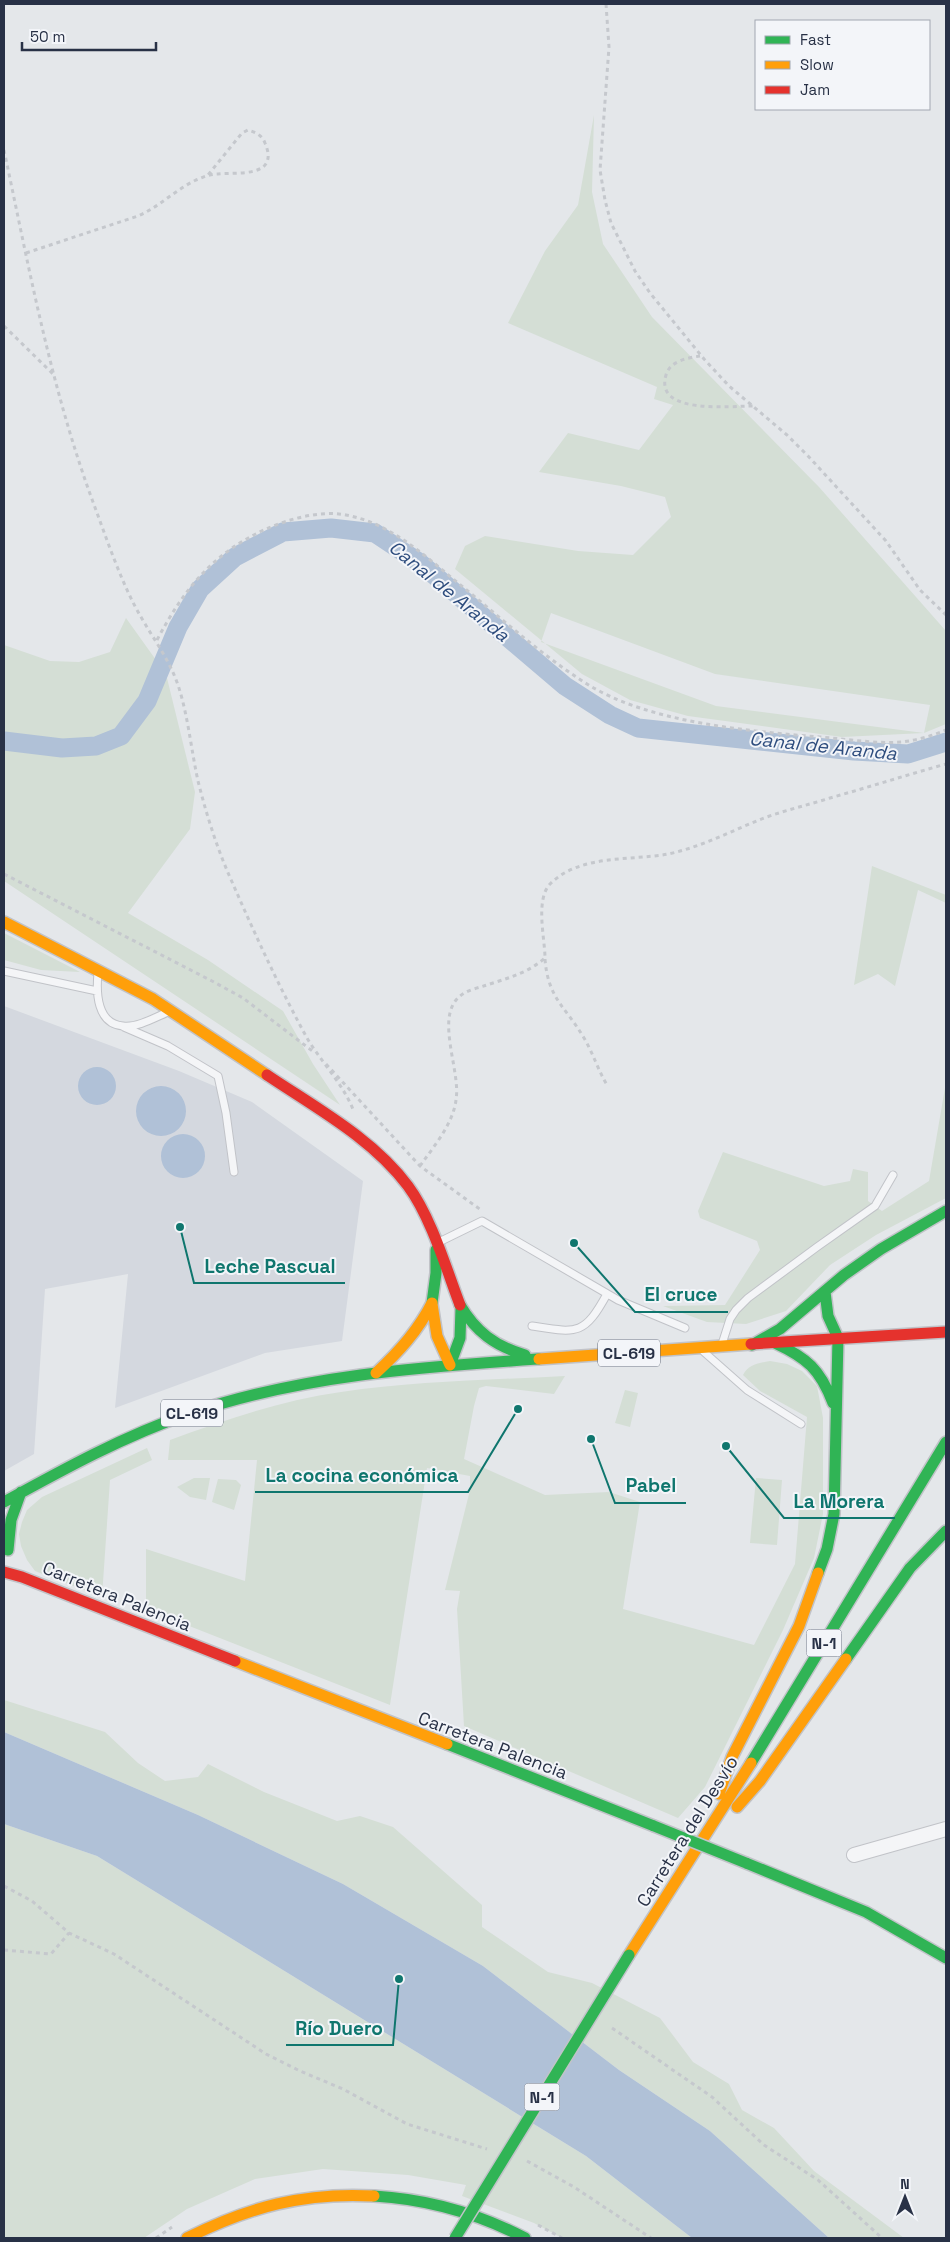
<svg xmlns="http://www.w3.org/2000/svg" width="950" height="2242" font-family="'Space Grotesk',sans-serif">
	<style>
		.built { fill: #d4d8df }
		.green { fill: #d4ded5; fill-rule: evenodd }
		.water { fill: #b0c1d7 }
		.lines { fill: none; stroke-linecap: round; stroke-linejoin: round }
		.canal { stroke: #b0c1d7; stroke-width: 19 }
		.lane-casing { stroke: #c1c3c8; stroke-width: 9 }
		.street-casing { stroke: #c1c3c8; stroke-width: 16 }
		.fast-casing { stroke: #c1c3c8; stroke-width: 14 }
		.slow-casing { stroke: #c1c3c8; stroke-width: 14 }
		.jam-casing { stroke: #c1c3c8; stroke-width: 14 }
		.path { stroke: #c5c8cd; stroke-width: 3; stroke-dasharray: 4 4; stroke-linecap: butt }
		.lane { stroke: #f4f5f7; stroke-width: 7 }
		.street { stroke: #f4f5f7; stroke-width: 14 }
		.fast { stroke: #30b455; stroke-width: 11 }
		.slow { stroke: #ff9f0a; stroke-width: 11 }
		.jam { stroke: #e5322d; stroke-width: 11 }
		.fast-bridge-casing { stroke: #c1c3c8; stroke-width: 14; stroke-linecap: butt }
		.fast-bridge { stroke: #30b455; stroke-width: 11 }
		.labels { text-anchor: middle; dominant-baseline: central; stroke-width: 4; stroke-linejoin: round; paint-order: stroke }
		.shield { fill: #f3f5f9; stroke: #656c7c; stroke-width: 1 }
		.shield-label { font-size: 16px; font-weight: bold; fill: #283146 }
		.street-label { font-size: 18px; fill: #283146; stroke: #f3f5f9 }
		.water-label { font-size: 19px; font-style: italic; fill: #2e4d7e; stroke: #f3f5f9 }
		.leader { fill: none; stroke: #0f766e; stroke-width: 2 }
		.callout-dot { fill: #0f766e; stroke: #f3f5f9; stroke-width: 2 }
		.callout-label { font-size: 19px; text-anchor: middle; font-weight: bold; fill: #0f766e; stroke: #f3f5f9; stroke-width: 4; stroke-linejoin: round; paint-order: stroke }
	</style>
	<rect width="100%" height="100%" fill="#e4e7ea"/>
	<path class="built" d="M4,1006L179,1071L252,1102L363,1181L342,1341L265,1353L115,1408L128,1274L45,1289L34,1454L4,1471Z"/>
	<path class="green" d="M594,115L592,192L603,244L652,317L819,487L946,631V724L924,733L842,737L688,716L630,700L582,674L455,569L465,546L485,536L578,551L633,555L671,517L665,497L621,486L539,472L568,433L639,450L673,405L654,399L657,387L508,323L545,251L578,205ZM551,613L715,674L930,705L924,733L716,706L541,642Z
		M126,618L166,674L195,792L190,829L128,913L208,960L283,1011L313,1064L340,1105L4,881V645L50,661L79,662L110,652Z
		M872,866L946,895V903L918,890L895,986L878,974L854,985Z
		M4,933L80,972L41,970L4,960Z
		M946,1082V1198L876,1235L830,1265L786,1311L746,1324L707,1322L663,1306L725,1305L760,1250L757,1241L700,1218L698,1211L723,1152L824,1186L850,1181L853,1169L868,1172V1201L882,1211L929,1181Z
		M770,1361L787,1364L802,1371L817,1386L823,1418V1514L814,1558L783,1630L705,1787L678,1818L464,1726L457,1609L460,1591L445,1590L470,1490V1476L427,1468L390,1705L146,1609V1549L245,1581L257,1460H168L170,1440C225,1420 283,1400 341,1392C415,1381 490,1380 565,1376L554,1394L486,1386L479,1388L474,1406L464,1459L545,1495L609,1492L640,1502L623,1609L754,1645L795,1564L807,1417L760,1391L743,1375C749,1364 759,1363 770,1361Z
		M625,1390L638,1393L630,1427L615,1423Z
		M147,1448L152,1460L110,1480L102,1597L35,1571L27,1560L21,1546L19,1534L22,1522L27,1510L42,1497Z
		M194,1478H210L206,1500L190,1497L177,1487Z
		M756,1478L782,1480L777,1545L750,1543Z
		M218,1479L236,1480L241,1485L234,1510L212,1502Z
		M4,1700L105,1732L138,1763L165,1781L198,1777L208,1764L264,1792L337,1821L360,1816L393,1827L482,1905V1927L548,1972L592,1983L660,2018L693,2062L729,2084L742,2110L774,2128L814,2171L904,2238H829L710,2131L619,2070L483,1966L343,1884L198,1815L4,1732Z
		M4,1824L97,1856L586,2156L692,2238H562L534,2223L462,2196L466,2185L408,2175L323,2169L255,2179L187,2209L144,2238H4Z"/>
	<path class="water" d="M78 1086a19 19 0 1 1 38 0a19 19 0 1 1-38 0Z
		M136 1111a25 25 0 1 1 50 0a25 25 0 1 1-50 0Z
		M161 1156a22 22 0 1 1 44 0a22 22 0 1 1-44 0Z
		M4,1732L198,1815L343,1884L483,1966L619,2070L710,2131L829,2238H692L586,2156L97,1856L4,1824Z"/>
	<g class="lines">
		<path class="canal" d="M4,741L62,748L96,746L121,736L147,701L178,627L200,589L235,557L283,532L331,528L375,533L420,563L565,686L610,715L638,728L854,751L908,754L946,742"/>
		<defs>
			<path id="lane" d="M4,971L97,991
				M98,973C96,993 97,1024 123,1026C137,1028 156,1017 168,1012
				M124,1027L168,1046L218,1076L226,1113L234,1172
				M437,1243L482,1221L618,1300L685,1328
				M532,1326C577,1333 584,1336 607,1294
				M722,1344L730,1319L736,1310L748,1298L817,1247L875,1206L893,1175
				M704,1352L747,1390L801,1424"/>
			<path id="street" d="M854,1855L946,1829"/>
			<path id="fast" d="M432,1303L436,1273V1250
				M460,1305C476,1332 495,1346 525,1355
				M775,1343C807,1358 820,1369 833,1403
				M752,1345L780,1329L844,1275L881,1249L946,1211
				M450,1365L460,1338L461,1308
				M4,1502C64,1469 124,1436 188,1414C301,1375 421,1367 539,1359
				M8,1550L11,1520L21,1492
				M818,1573L827,1549L834,1514L838,1338L828,1316L825,1292
				M846,1659L910,1568L946,1531
				M447,1744L654,1826
				M751,1763L946,1442
				M746,1863L866,1912L946,1958
				M374,2196C426,2199 479,2214 525,2238"/>
			<path id="slow" d="M4,922L153,999L267,1075
				M432,1304L437,1336L450,1365
				M539,1359L751,1344
				M376,1373C399,1352 418,1331 432,1303
				M235,1661L447,1744
				M719,1794L732,1757L799,1626L818,1573
				M737,1807L760,1781L846,1659
				M629,1955L751,1763
				M187,2238C249,2207 304,2192 374,2196"/>
			<path id="jam" d="M267,1075C316,1108 372,1138 408,1186C431,1217 446,1268 460,1305
				M751,1344L946,1332
				M4,1572L22,1577L235,1661"/>
		</defs>
		<use href="#lane" class="lane-casing"/>
		<use href="#street" class="street-casing"/>
		<use href="#fast" class="fast-casing"/>
		<use href="#slow" class="slow-casing"/>
		<use href="#jam" class="jam-casing"/>
		<path class="path" d="M606,4L609,47L600,170L605,200L611,223L635,271L650,293L704,359L729,386L787,435L809,457L886,541L920,590L946,615
			M4,150C29,268 51,388 93,502C106,537 122,585 141,617C154,640 169,659 178,685C188,715 191,749 198,781C206,813 216,845 229,875C253,930 278,985 307,1038C322,1063 344,1085 354,1112
			M26,253L138,216C159,207 175,190 196,180C203,177 210,174 218,174C238,172 280,178 265,143C262,135 255,132 248,130L242,133L208,175
			M4,326L53,374
			M700,356C687,358 670,361 666,375C654,415 730,406 753,406
			M157,640C184,589 213,553 266,529C289,519 320,510 346,515C390,523 424,555 458,583C500,617 541,655 587,684C650,723 747,731 820,737C847,739 875,744 902,742C917,740 932,736 946,730
			M4,874L212,981L243,998L315,1053
			M545,959C548,999 566,1007 584,1038C593,1053 598,1070 607,1085
			M326,1064L420,1166L481,1210
			M420,1166C434,1146 453,1124 456,1100C461,1071 435,1018 459,997C466,990 478,988 487,985C508,978 528,973 545,958C545,939 535,900 550,884C580,854 630,861 668,854C702,847 733,830 764,818C786,810 808,805 830,798C869,787 907,775 946,764
			M4,1886L32,1901L69,1933L114,1954L266,2054L300,2071L343,2089L407,2124L487,2149
			M4,1950L51,1954L69,1933
			M612,2028L712,2097L764,2145L818,2180L882,2238
			M527,2161L574,2187L651,2238
			M538,2225L562,2238
			M156,2238L172,2227"/>
		<use href="#lane" class="lane"/>
		<use href="#street" class="street"/>
		<use href="#fast" class="fast"/>
		<use href="#slow" class="slow"/>
		<use href="#jam" class="jam"/>
		<defs>
			<path id="fast-bridge" d="M654,1826L746,1863
				M455,2238L629,1955"/>
		</defs>
		<use href="#fast-bridge" class="fast-bridge-casing"/>
		<use href="#fast-bridge" class="fast-bridge"/>
	</g>
	<g class="labels">
		<g class="shield">
			<rect x="598" y="1339.5" width="62" height="27" rx="4"/>
			<rect x="161" y="1399.5" width="62" height="27" rx="4"/>
			<rect x="806.5" y="1629.5" width="35" height="27" rx="4"/>
			<rect x="524.5" y="2083.5" width="35" height="27" rx="4"/>
		</g>
		<g class="shield-label">
			<text x="629" y="1353">CL-619</text>
			<text x="192" y="1413">CL-619</text>
			<text x="824" y="1643">N-1</text>
			<text x="542" y="2097">N-1</text>
		</g>
		<g class="street-label">
			<text transform="translate(117 1596) rotate(22)">Carretera Palencia</text>
			<text transform="translate(493 1745) rotate(21)">Carretera Palencia</text>
			<text transform="translate(687 1831) rotate(-58)">Carretera del Desvío</text>
		</g>
		<g class="water-label">
			<text transform="translate(449 591) rotate(39)">Canal de Aranda</text>
			<text transform="translate(823 746) rotate(6)">Canal de Aranda</text>
		</g>
	</g>
	<path class="leader" d="M180 1227L194 1283H345M574 1243L635 1312H728M518 1409L468 1492H255M591 1439L615 1503H686M726 1446L784 1518H895M399 1979L393 2045H286"/>
	<g class="callout-dot">
		<circle cx="180" cy="1227" r="5"/>
		<circle cx="574" cy="1243" r="5"/>
		<circle cx="518" cy="1409" r="5"/>
		<circle cx="591" cy="1439" r="5"/>
		<circle cx="726" cy="1446" r="5"/>
		<circle cx="399" cy="1979" r="5"/>
	</g>
	<g class="callout-label">
		<text x="270" y="1273">Leche Pascual</text>
		<text x="681" y="1301">El cruce</text>
		<text x="362" y="1482">La cocina económica</text>
		<text x="651" y="1492">Pabel</text>
		<text x="839" y="1508">La Morera</text>
		<text x="339" y="2035">Río Duero</text>
	</g>
	<rect width="950" height="2242" fill="none" stroke="#283146" stroke-width="10"/>
	<rect x="755" y="20" width="175" height="90" fill="#f3f5f9" stroke="#a2a7b1"/>
	<rect x="765" y="36" width="25" height="8" fill="#30b455" stroke="#a2a7b1"/>
	<text x="800" y="45" font-size="15" fill="#283146">Fast</text>
	<rect x="765" y="61" width="25" height="8" fill="#ff9f0a" stroke="#a2a7b1"/>
	<text x="800" y="70" font-size="15" fill="#283146">Slow</text>
	<rect x="765" y="86" width="25" height="8" fill="#e5322d" stroke="#a2a7b1"/>
	<text x="800" y="95" font-size="15" fill="#283146">Jam</text>
	<g transform="translate(905 2197)" stroke="#f3f5f9" stroke-width="4" paint-order="stroke">
	<path d="M0-4L9 19L0 12L-9 19Z" fill="#283146"/>
	<text y="-8" font-size="14" font-weight="bold" text-anchor="middle" fill="#283146">N</text>
	</g>
	<path d="M22 42v8h134v-8" fill="none" stroke="#283146" stroke-width="2.5"/>
	<text x="30" y="42" font-size="15" fill="#283146" stroke="#f3f5f9" stroke-width="4" paint-order="stroke">50 m</text>
</svg>
